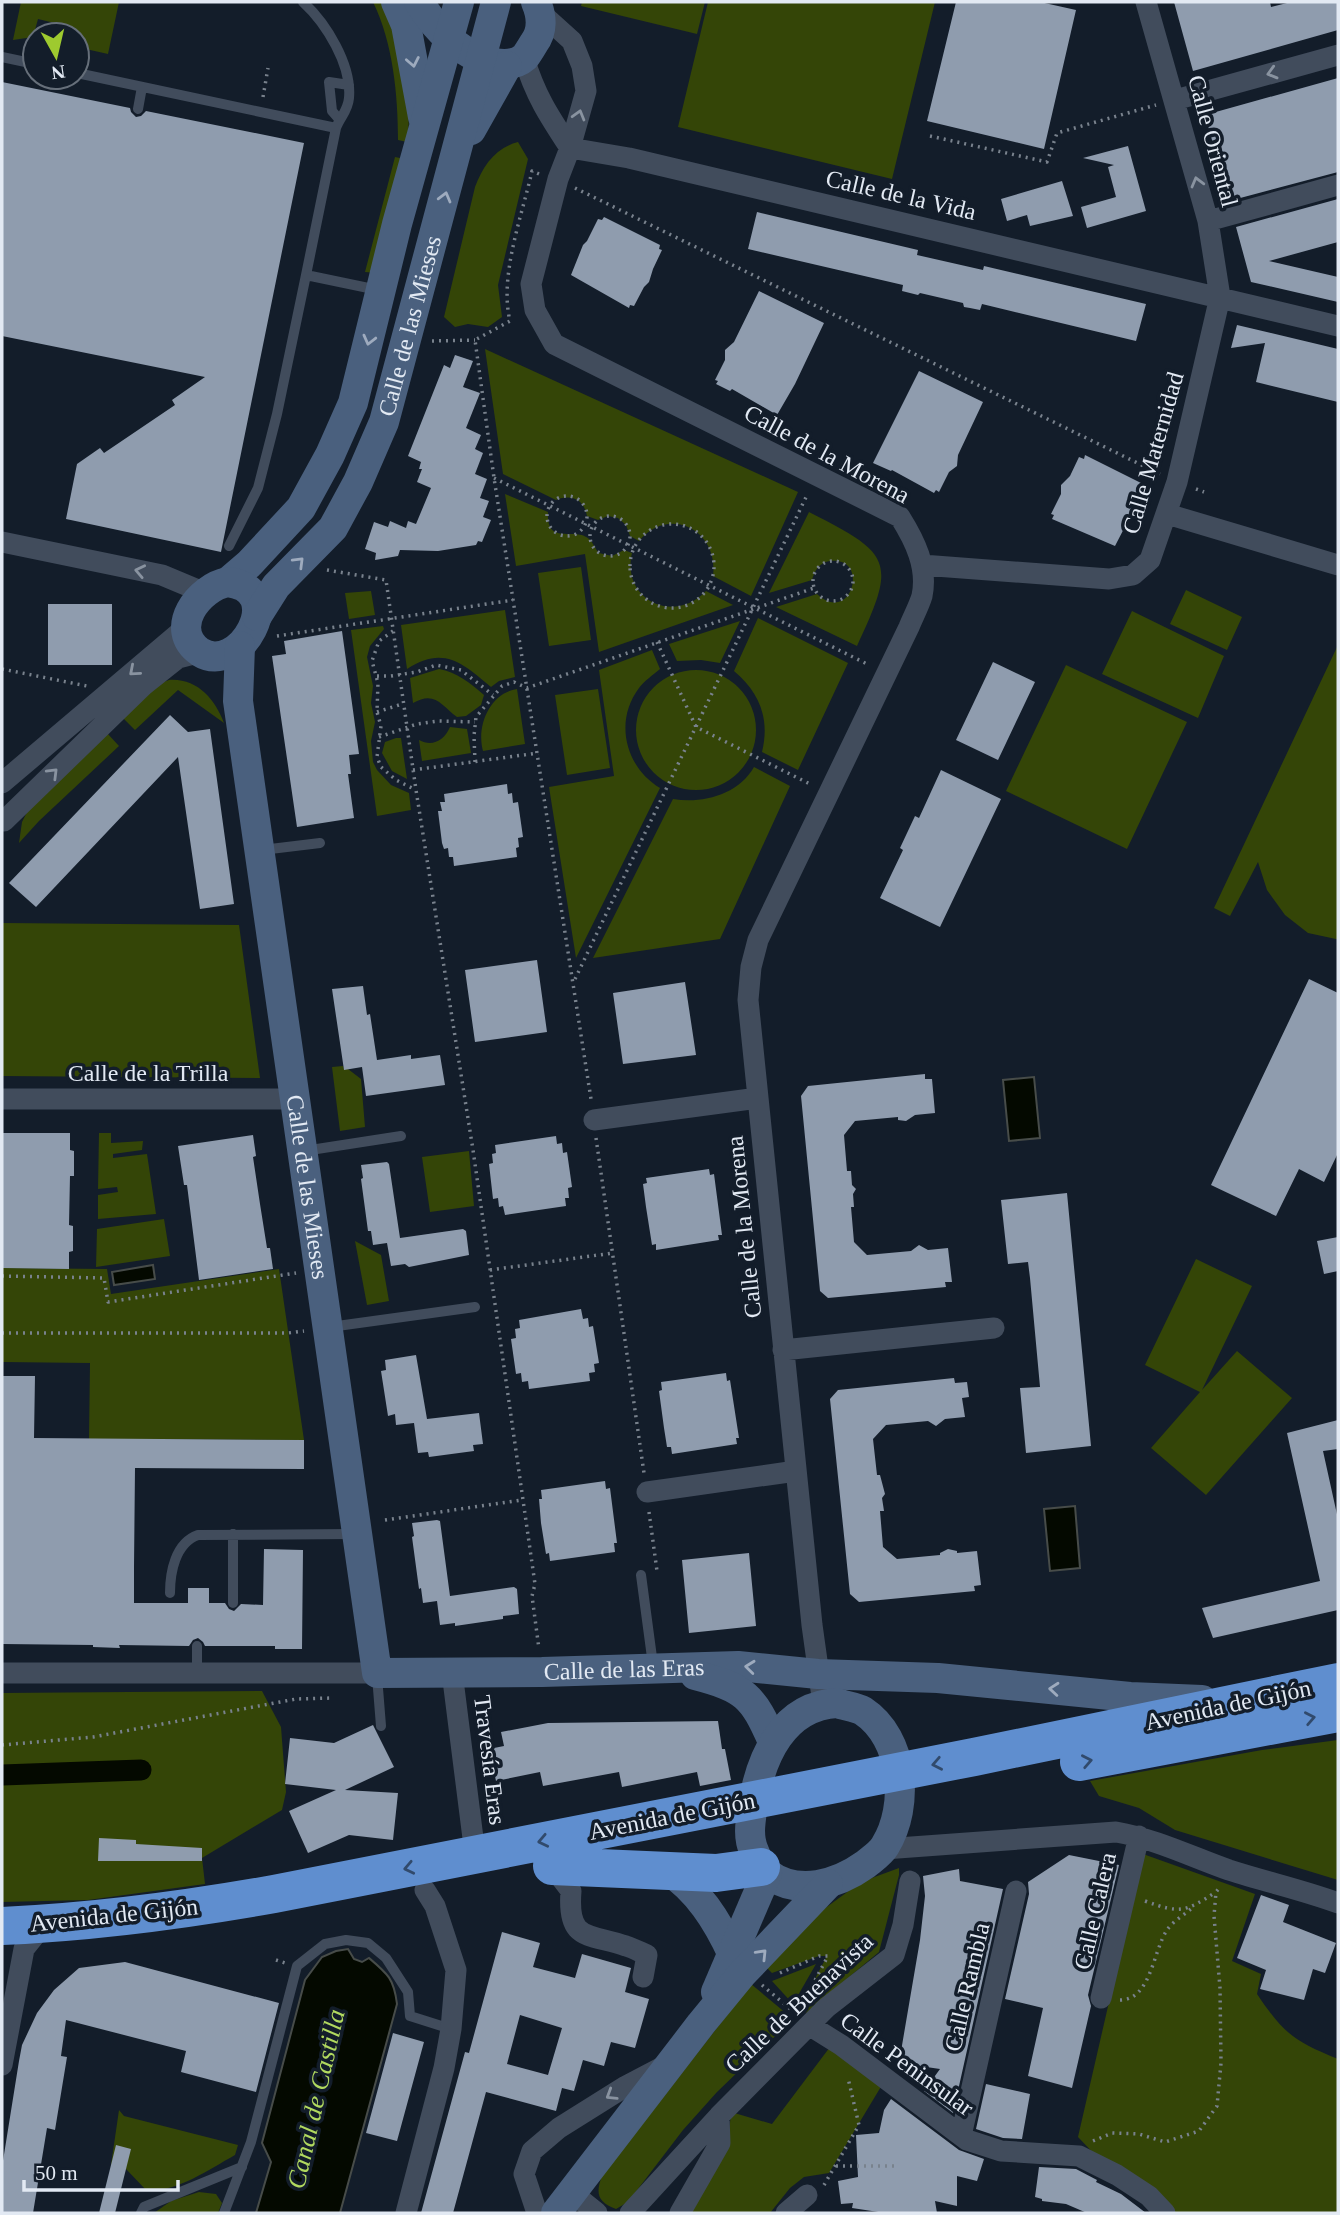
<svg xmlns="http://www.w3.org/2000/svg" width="1340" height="2215" font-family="'Times New Roman',serif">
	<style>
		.green { fill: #344507 }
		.water { fill: #040900; stroke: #474c49; stroke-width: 2 }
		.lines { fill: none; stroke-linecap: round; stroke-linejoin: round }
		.canal { stroke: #040900; stroke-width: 21 }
		.building { fill: #8f9cae; fill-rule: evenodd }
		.path { stroke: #79828d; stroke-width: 3.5; stroke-dasharray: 2 5; stroke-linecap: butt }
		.lane { stroke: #414c5c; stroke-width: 10 }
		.street { stroke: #414c5c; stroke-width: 21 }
		.secondary { stroke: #4a607e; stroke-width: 30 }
		.highway { stroke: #5f8ecf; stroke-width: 38 }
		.oneway { stroke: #9eabbe }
		.oneway2 { stroke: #8993a0 }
		.oneway3 { stroke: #314a6c }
		.labels { text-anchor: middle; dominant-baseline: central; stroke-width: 7; stroke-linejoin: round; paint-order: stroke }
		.street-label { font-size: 24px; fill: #e2e9f3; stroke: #131d2a }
		.water-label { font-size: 26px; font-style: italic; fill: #b1d95f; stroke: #131d2a }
	</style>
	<rect width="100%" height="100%" fill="#131d2a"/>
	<path class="green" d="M21,2H119L108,54L77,47V35H73L75,28L38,19L33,37L13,40Z
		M373,2H387C398,48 414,94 407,142L398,140C398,95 393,43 373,2Z
		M582,2H705L697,34L581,6Z
		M708,2H935L892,179L678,127Z
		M518,142L528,159L498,285L502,317L488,327L468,324L455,327L444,317L475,187C483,166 495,148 518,142Z
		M395,157L405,159L377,273L365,272Z
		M485,349L798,492L751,596L713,576C719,530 669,505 639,541L630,536L626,525L618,518L608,516L598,520L587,516C584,499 571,494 556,500L503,474Z
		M505,494L548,512C546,547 575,526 589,539C593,542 595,549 599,553L612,556L624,550L632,553C621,600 674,625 706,591L733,605L599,652L585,554L516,566Z
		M809,512C892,554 897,561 857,646L776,607L817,594C851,626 871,556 830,561C820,562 814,571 812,580L769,593Z
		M581,567L591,640L549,646L538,573Z
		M1186,590L1242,617L1227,650L1170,624Z
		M371,591L375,615L349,619L345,593Z
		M505,610L515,677L499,681L491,687C463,663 443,645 407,669L401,625Z
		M1132,611L1224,656L1198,718L1102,674Z
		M758,618L848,663L798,770L762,752C770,719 760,693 734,671Z
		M740,621L720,663L701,660L677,661L669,644Z
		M383,626L384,629L370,646L367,657L373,686L371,703L375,722L371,741L373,762L377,770L391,785L409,793L411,810L377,816L351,630Z
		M1338,645V939H1336L1308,933L1285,915L1267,890L1258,862L1230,916L1214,908Z
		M652,650L660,669C653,675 644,681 639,688C614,721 625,767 660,788L576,958L549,787L614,776L599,670Z
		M1066,665L1187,722L1127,849L1006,791Z
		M439,669C457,672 470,683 484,695L481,705L466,716L457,717C442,706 435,690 413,703L410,678Z
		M636 730a60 60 0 1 1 120 0a60 60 0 1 1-120 0Z
		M169,680C197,678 215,699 224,723L178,690L135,730L123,718L161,683Z
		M517,689L525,744L483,751C476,726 490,693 517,689Z
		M598,689L610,768L567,775L555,695Z
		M450,727L467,729L471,753L422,761L419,740C432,747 444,741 450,727Z
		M107,733L119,746L39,821L19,843L22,822L29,808Z
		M396,738H401L407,779L392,771L382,753L385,742Z
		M754,767L790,786L720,939L593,958L673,799C702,804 738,795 754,767Z
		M2,923L239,925L260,1078L2,1076Z
		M343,1066L344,1069H348L361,1079L365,1127L340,1131L332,1067Z
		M99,1133H111V1143L143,1141L142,1150L113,1154V1158L147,1154L156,1214L98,1219V1195L118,1192L117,1187L98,1189Z
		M469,1151L474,1206L430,1212L422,1157Z
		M164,1219L170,1256L96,1267L97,1229Z
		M355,1241L381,1255L389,1301L367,1305Z
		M1196,1259L1252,1286L1202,1390L1237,1351L1292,1398L1206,1495L1151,1448L1200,1392L1145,1365Z
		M2,1268L107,1269L111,1294L279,1269L304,1440L89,1439L90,1363L2,1362Z
		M262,1691L281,1727L286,1792L282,1810L202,1858L205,1884L88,1900L2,1902V1693Z
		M1338,1740V1880L1175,1830L1139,1808L1099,1796L1090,1781L1262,1750Z
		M1143,1854L1255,1894L1232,1961L1261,1974L1257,1994C1284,2034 1294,2041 1338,2059V2213H1172L1100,2160L1078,2137Z
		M899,1868V1875L879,1952L806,2013L799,2009L827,1956H819L772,1973L766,1967L824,1909L861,1882Z
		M816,1964L793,2004L772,1981Z
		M751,1984L793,2019L717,2092L683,2130L628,2202L616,2209C598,2202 595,2194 602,2176Z
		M830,2047L882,2085L829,2173L804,2177L790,2188L770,2213H685L728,2145L731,2112L772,2124Z
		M119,2110L124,2116L238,2145L235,2155C208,2170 179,2191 147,2191L126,2169L111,2165Z
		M199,2192L216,2194L222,2203L218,2213H154L171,2201Z"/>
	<path class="water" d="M1034,1077L1040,1138L1009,1141L1003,1080Z
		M153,1265L155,1279L114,1285L112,1272Z
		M1075,1506L1080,1568L1050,1571L1044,1509Z
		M348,1949L354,1959L362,1962L369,1958C388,1974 394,1979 397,2004L340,2213H256L271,2162L262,2143L305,1980L322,1957L336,1951Z"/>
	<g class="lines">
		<path class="canal" d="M2,1775L141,1770"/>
	</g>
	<path class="building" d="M956,2H1040L1076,10L1044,149L927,121Z
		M1174,2H1270L1271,7L1291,2H1338V30L1193,71Z
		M1338,78V172L1229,201L1205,115Z
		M2,82L130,108L131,112L136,117L141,116L146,111L304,143L221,552L66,519L77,464L100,448L104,453L175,405L172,400L205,377L2,336Z
		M1128,146L1146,211L1087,228L1081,207L1116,197L1108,167L1114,165L1083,158Z
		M1062,181L1073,216L1030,226L1027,215L1007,221L1001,199Z
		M1338,199V242L1269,261L1338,277V302L1251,282L1236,227Z
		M757,212L918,250L917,255L983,270L984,266L1146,304L1136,341L982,304L980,310L970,308L964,307L963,303L920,293L918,295L902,291L903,285L748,249Z
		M604,217L660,245L659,249L662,250L653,269L649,282L644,287L634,306L630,305L629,308L571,275L583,245L587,241L598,219L602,220Z
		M759,291L824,323L795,384L777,415L732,389L730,391L716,384L718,381L715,380L725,360V350L734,342Z
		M1237,325L1338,349V402L1256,382L1265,343L1231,348Z
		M455,355L473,361L463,387L480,393L466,428L481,435L475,449L483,453L475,474L487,479L480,498L489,501L483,517L491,520L482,542L478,541L476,545L438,551L400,550L398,556L375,560L376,553L365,549L374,522L388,527L390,521L406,528L408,521L416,524L431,488L417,482L422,469H419L421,462L408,456L444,365L450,368Z
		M919,371L983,402L958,455L957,466L949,472L939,492L936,490L934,493L892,470L891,471L873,463Z
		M1085,455L1143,484L1141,487L1144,490L1115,546L1052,519L1054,515L1051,514L1061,494V485L1070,476L1079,457L1084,459Z
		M48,604H112V665H48Z
		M342,631L359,754L349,755L351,774H348L354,818L297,827L272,656L286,654L284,641Z
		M993,662L1035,682L998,760L956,740Z
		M170,715L188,732L210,729L234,904L200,909L178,757L36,907L9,883Z
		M941,770L1001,799L940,927L880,898L903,850L900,848L915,816L919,818Z
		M507,784L508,794L512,793L513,803L518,802L523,837L518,838L519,847L516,848L517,857L454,866L453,857H449L448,848L444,849L442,843L438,811H442L440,802H445L444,794Z
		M537,960L547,1032L475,1042L465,970Z
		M1309,979L1338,993V1153L1324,1182L1299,1169L1276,1216L1211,1185Z
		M685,982L696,1055L623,1064L613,993Z
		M363,986L367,1015L370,1014L377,1060L411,1055V1059L440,1055L445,1085L366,1096L362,1067L344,1070L332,989Z
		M925,1074V1079H932L935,1113L915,1115L906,1121L898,1120V1117L855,1121L844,1135L847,1171H851L852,1185L856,1189L853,1194L854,1207H851L854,1242L867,1255L911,1251L919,1245L928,1250L948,1248L952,1282H945L946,1287L828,1298L820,1291L801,1096L808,1086Z
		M2,1133H70V1150L74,1151V1176H70L69,1225L73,1226V1251L69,1252V1269L2,1268Z
		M253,1135L256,1156L253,1157L260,1204L267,1248H270L273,1269L199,1280L187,1185H184L178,1146Z
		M556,1136L557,1144L562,1143L563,1153L567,1152L572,1187L568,1188L569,1198H565L566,1206L505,1215L503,1206L499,1207L498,1198L493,1199L489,1164L493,1163L492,1154L496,1153L495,1145Z
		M387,1162L389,1164L400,1238L463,1229L466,1231L469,1255L409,1267L405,1264L391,1266L387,1243L373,1245L371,1231H368L361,1179L363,1178L361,1165Z
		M709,1169L710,1175L714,1174L722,1235H718L719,1240L656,1250V1244L652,1245L646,1207L643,1184L647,1183L646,1178Z
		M1067,1193L1091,1446L1026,1453L1020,1388L1040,1387L1030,1278L1028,1262L1008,1264L1001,1200Z
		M1338,1237V1271L1324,1274L1317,1241Z
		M581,1309L583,1319L588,1318L589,1327L593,1326L599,1363L594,1364L595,1372L589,1373L590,1381L529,1389L528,1381L522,1382L521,1373L516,1374L511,1339L516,1338L515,1329L520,1328L519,1320Z
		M416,1355L427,1419L479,1413L483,1444L473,1445L474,1451L429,1457L428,1452L418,1453L414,1423L396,1425L395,1414L388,1416L381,1371L386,1370L385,1360Z
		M726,1373L727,1381L730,1380L739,1438H736L737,1444L672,1454L671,1447H667L664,1428L659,1391L662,1390L661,1382Z
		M2,1376H35L34,1438L304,1440V1469L135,1468L134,1567V1603H188V1588H209V1603H225L229,1609L234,1611L241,1604L263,1605L264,1549L303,1550L302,1649H275V1646H205L203,1642L198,1638L193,1640L189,1646L119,1645L120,1648L93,1647V1645L2,1644Z
		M954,1378L955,1383L967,1382L969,1397L962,1398L965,1417L945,1419L936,1426L928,1421L886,1425L873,1439L877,1475H880L885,1494L882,1498L884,1511H880L883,1547L897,1559L940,1555V1553L948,1549L957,1551V1553L977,1551L981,1585L974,1586L975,1591L859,1602L850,1594L830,1399L838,1390Z
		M1338,1420V1449L1323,1451L1338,1519V1610L1213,1638L1202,1608L1320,1581L1287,1433Z
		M605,1481L606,1489L610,1488L617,1543H614L615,1552L550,1561L549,1553L546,1554L541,1523L539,1499H542L541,1490Z
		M437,1520L440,1521L450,1596L514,1587L517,1589L519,1614L503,1616V1619L455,1626V1623L440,1625L437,1601L423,1603L421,1588L419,1589L412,1537L414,1536L412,1523Z
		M749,1553L756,1626L689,1633L682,1560Z
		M718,1721L722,1749H725L731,1780L700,1786L697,1772L622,1787L619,1772L543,1786L540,1772L496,1781L489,1749L504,1746L501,1732L548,1723Z
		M373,1725L394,1767L345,1790L398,1793L393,1840L349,1835L308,1853L289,1811L336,1790L285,1784L290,1738L334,1743Z
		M99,1838L136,1840V1844L202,1848V1861H98Z
		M1069,1855L1119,1865L1088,1995L1091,2006L1072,2088L1028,2076L1043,2008L1005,1999L1029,1894L1028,1882Z
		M959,1869L960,1881L1003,1889L953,2113L924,2091L940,2069L899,2063L920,1940L925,1896L923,1876Z
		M1261,1895L1289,1905L1283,1922L1336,1943L1325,1973L1313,1969L1304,2000L1260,1989L1266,1970L1237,1958Z
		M502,1932L540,1943L533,1967L575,1978L582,1954L631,1968L625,1992L649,1999L635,2048L611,2042L604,2066L583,2060L574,2091L562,2088L556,2111L486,2092L453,2213H421L465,2052L469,2053ZM520,2015L562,2028L548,2075L507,2064Z
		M125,1962L279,2003L256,2092L181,2072L186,2051L66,2020L61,2056L67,2057L55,2130L47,2128L33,2213H2V2167L19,2061L22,2045L37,2013L54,1990L79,1968Z
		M393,2033L424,2042L397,2141L366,2133Z
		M986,2084L1030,2094L1022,2139L1003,2138L976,2129Z
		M891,2099L959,2150L984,2159L977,2181L957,2176V2206L935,2201L937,2213H885L852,2208L853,2203L841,2204L838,2181L858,2177L856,2135L879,2133L884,2110Z
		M116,2145L131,2149L115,2213H99Z
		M1039,2167L1076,2169L1097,2180L1096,2182L1121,2194L1146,2213H1087L1066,2204L1042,2201V2199L1035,2197Z"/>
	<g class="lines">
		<path class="path" d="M263,97L268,68
			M930,136L1047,162L1057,133L1156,105
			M539,174L532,171C522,216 499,276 510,321L475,340L494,478L591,1099
			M575,188L1160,474
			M432,341L475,340
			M494,478L869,665
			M1196,489L1204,492
			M547 516a20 20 0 1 1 40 0a20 20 0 1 1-40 0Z
			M590 536a20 20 0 1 1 40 0a20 20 0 1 1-40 0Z
			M630 566a42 42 0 1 1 84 0a42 42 0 1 1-84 0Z
			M813 581a20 20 0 1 1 40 0a20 20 0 1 1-40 0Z
			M327,570L386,580L416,790L473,1150L535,1584L532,1596L539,1649
			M393,631L379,641L372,661L378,683L377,712L381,726L377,757L381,767L396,780L416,790
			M277,636L513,600
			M657,642L696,727L812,785
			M2,669L87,686
			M377,676H391L417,672L436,665L461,670L493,695
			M377,712L402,704
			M379,737L417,724L438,721L475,722
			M475,762L474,736L476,717L502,686L514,682L527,688L814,588
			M413,770L538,753
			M575,979L808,493
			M596,1138L644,1473
			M490,1270L613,1253
			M2,1276L104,1278L108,1302L296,1273
			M2,1333H288L304,1331
			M649,1512L657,1571
			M385,1520L522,1500
			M2,1745L93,1737L296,1699L332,1698
			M1145,1901C1180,1914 1185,1912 1216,1892
			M276,1960L285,1963
			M780,1973L819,1956H828L805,1999
			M762,1985L794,2012
			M1120,2000C1151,2000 1153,1951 1167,1930C1173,1921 1184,1915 1192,1908
			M1093,2141L1112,2133L1139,2134L1165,2142L1199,2131L1217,2106L1221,2063L1220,1988L1214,1916L1216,1892L1220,1887
			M836,2166H896
			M824,2185L859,2125L848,2078"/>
		<path class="lane" d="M303,2C326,23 352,65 349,98C348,111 340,117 336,128L306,275L378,290
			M2,57L35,64
			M77,73L336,128
			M138,109L142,87
			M339,119L332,111L329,82L349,85
			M229,546L258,488L277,414L306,275
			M262,850L320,843
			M304,1151L401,1136
			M330,1327L475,1307
			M641,1575L653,1665
			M170,1593C170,1573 175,1543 198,1535L354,1534
			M233,1603V1534
			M197,1646V1673
			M377,1676L381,1726
			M141,2213L144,2207L242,2167
			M224,2213L251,2142L297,1966L325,1944L346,1940L368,1943L386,1958L408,1992L410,2016L451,2029"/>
		<path class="street" d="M541,13L572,41L582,66L586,91L570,148L558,179L531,284L535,310L554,344L900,517C915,541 928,567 922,596C919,606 913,617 909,627L758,940L751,967L748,1000L812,1625L823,1704
			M524,58C535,95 549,116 570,148L629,158L1338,326
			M1175,100L1338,55
			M1208,221L1338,185
			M1167,514L1338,565
			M2,542L162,575L205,593
			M922,565L1109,579L1133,575L1150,560L1177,482L1220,297L1208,221L1146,2
			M2,783L186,627
			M4,821L144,685L178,658L201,652
			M2,1099H294
			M594,1120L758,1098
			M783,1350L994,1328
			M647,1492L796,1471
			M452,1672L475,1854
			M2,1673H377
			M884,1849L1116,1832C1156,1839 1192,1857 1229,1870C1266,1882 1303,1890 1338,1903
			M552,1866L571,1891C567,1942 588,1933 626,1946C633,1948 640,1952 647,1955L643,1977
			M1101,1998L1139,1836
			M809,2025L841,2045L967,2140L1001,2151L1079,2156L1117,2175L1149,2196L1165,2213
			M2,2065L24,1949L44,1924
			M719,2116L826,2008L894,1955L903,1925L910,1881
			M961,2136L1016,1891
			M571,2192L597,2213
			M406,2213L444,2068L451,2029L456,1970L435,1906L425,1890
			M541,2213L536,2210L524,2174L532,2151L559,2128L626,2086L666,2065
			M630,2213L719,2116L720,2143L680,2213
			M786,2213L807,2195"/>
		<g class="secondary">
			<path d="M396,2L406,25L423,117"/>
			<path d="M419,2C436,30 461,55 494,63C505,65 516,65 525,57C528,53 531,48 534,43C543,31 542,16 536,2"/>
			<path d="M471,130L507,66"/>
			<path d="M228,582L249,564L301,508L330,455L353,403L397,224L459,2"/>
			<path d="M228,582C290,590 239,677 200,652C167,629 199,587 228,582Z"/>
			<path id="s1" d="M257,616L276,586L333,528L358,482L384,422L496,2"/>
			<path id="s2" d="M240,646L238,701L377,1673L542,1672L738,1666L818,1674L938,1678L1130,1697L1202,1700"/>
			<path d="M695,1675C745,1688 753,1696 773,1742"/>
			<path d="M837,1703C845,1706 856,1707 863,1711C904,1738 910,1806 885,1846C881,1853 872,1859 866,1864C838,1884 798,1897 767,1873C760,1868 757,1859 754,1851C747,1836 751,1819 753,1804C761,1757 783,1706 837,1703Z"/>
			<path d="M666,1869C698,1890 717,1920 733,1955"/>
			<path d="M716,1992L767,1873"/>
			<path d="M556,2213L701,2024L742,1974L828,1884"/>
		</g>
		<path class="highway" d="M1079,1762L1338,1713
			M552,1866L716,1873L761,1867
			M2,1926C93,1922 184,1910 274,1894L974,1757L1338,1682"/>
	</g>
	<defs><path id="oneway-chevron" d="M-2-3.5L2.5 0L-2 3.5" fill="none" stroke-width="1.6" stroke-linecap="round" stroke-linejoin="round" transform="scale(1.75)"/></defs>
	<g class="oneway">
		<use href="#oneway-chevron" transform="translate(413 62) rotate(79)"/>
		<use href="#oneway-chevron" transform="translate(445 197) rotate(-75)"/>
		<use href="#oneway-chevron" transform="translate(369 340) rotate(104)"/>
		<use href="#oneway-chevron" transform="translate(299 562) rotate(-45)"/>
		<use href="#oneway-chevron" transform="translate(750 1667) rotate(-174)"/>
		<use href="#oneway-chevron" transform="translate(1054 1689) rotate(-175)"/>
		<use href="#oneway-chevron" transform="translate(762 1954) rotate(-46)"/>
	</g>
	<g class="oneway2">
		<use href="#oneway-chevron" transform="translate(1272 73) rotate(164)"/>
		<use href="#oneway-chevron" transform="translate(579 115) rotate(-74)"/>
		<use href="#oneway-chevron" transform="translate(1197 182) rotate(-105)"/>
		<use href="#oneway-chevron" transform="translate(140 571) rotate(-168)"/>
		<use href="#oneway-chevron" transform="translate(134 671) rotate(139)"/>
		<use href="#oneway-chevron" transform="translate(53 773) rotate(-45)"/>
		<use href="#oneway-chevron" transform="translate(611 2095) rotate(148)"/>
	</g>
	<g class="oneway3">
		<use href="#oneway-chevron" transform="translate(1310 1718) rotate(-11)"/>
		<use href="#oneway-chevron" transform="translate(1087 1761) rotate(-11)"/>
		<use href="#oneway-chevron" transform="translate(937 1764) rotate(169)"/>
		<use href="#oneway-chevron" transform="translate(543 1841) rotate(168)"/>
		<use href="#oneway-chevron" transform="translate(409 1868) rotate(168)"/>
	</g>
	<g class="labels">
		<g class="street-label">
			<text transform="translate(1213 141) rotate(75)">Calle Oriental</text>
			<text transform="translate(901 195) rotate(13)">Calle de la Vida</text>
			<text stroke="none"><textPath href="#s1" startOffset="334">Calle de las Mieses</textPath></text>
			<text transform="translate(1153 453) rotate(-74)">Calle Maternidad</text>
			<text transform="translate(827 454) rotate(28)">Calle de la Morena</text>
			<text x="148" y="1073">Calle de la Trilla</text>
			<text stroke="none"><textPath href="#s2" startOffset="546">Calle de las Mieses</textPath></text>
			<text transform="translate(744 1227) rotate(-96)">Calle de la Morena</text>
			<text stroke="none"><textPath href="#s2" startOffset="1284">Calle de las Eras</textPath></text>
			<text transform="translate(1228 1705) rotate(-12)">Avenida de Gijón</text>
			<text transform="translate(490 1760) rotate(83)">Travesía Eras</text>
			<text transform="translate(672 1816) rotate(-11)">Avenida de Gijón</text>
			<text transform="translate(1095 1911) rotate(-77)">Calle Calera</text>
			<text transform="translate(114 1915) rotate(-6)">Avenida de Gijón</text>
			<text transform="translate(967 1987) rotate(-77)">Calle Rambla</text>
			<text transform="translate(799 2003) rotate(-43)">Calle de Buenavista</text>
			<text transform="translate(907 2064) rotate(36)">Calle Peninsular</text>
		</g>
		<g class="water-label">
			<text transform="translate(316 2099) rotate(-77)">Canal de Castilla</text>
		</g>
	</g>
	<rect width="1340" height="2215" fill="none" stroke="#e2e9f3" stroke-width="7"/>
	<g transform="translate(56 56) rotate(172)"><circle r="33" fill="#131d2a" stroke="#666f7a" stroke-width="2"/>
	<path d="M0-5L12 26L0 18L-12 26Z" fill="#9eca2f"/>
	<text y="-10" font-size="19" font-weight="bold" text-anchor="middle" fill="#e2e9f3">N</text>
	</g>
	<path d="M24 2180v10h154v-10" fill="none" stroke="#e2e9f3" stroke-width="3.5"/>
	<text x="35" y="2180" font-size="21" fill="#e2e9f3" stroke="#131d2a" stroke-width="5" paint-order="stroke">50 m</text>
</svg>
